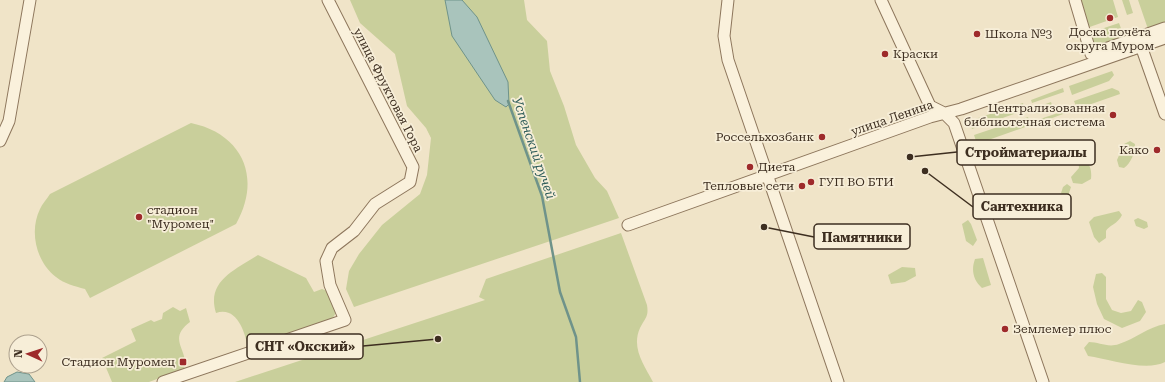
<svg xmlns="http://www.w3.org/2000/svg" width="1165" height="382" font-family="'Roboto Serif',serif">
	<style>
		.green { fill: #c9cf9b }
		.water { fill: #a9c4bc; stroke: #6f938a }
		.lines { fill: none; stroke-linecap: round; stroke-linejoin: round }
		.stream { stroke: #6f938a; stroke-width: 2.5 }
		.minor-casing { stroke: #8d765c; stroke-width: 13 }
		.minor { stroke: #faf1dc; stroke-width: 11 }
		.poi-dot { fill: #9e2a2b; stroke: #f7eed8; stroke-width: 1.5 }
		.labels { text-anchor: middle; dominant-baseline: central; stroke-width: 3.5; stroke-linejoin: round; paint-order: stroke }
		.poi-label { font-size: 12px; fill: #3d2e20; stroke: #f7eed8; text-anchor: start }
		.street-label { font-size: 12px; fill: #3d2e20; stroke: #f7eed8 }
		.water-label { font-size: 13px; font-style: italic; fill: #2f5d5a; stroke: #f7eed8 }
		.leader { fill: none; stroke: #3d2e20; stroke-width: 1.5 }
		.callout-dot { fill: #3d2e20; stroke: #f7eed8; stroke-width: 1.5 }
		.callout { fill: #f7eed8; stroke: #3d2e20; stroke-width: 1.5 }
		.callout-label { font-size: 13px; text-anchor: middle; font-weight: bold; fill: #3d2e20 }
	</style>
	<rect width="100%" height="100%" fill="#f0e4c8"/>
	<path class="green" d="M350,0H524L527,20L547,41L550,71L564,106L576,145L595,178L607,191L619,218L354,307L346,289L349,271L359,254L382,225L420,194L427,175L431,138L426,128L407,106L395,54L360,23Z
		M1078,0H1113L1118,17L1084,29Z
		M1122,0H1129L1133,13L1127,15Z
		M1138,0H1165V24L1148,29Z
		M1119,23L1125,39L1092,50L1086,34Z
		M1112,71L1114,75L1109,81L1072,95L1069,86Z
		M1063,88L1064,92L1032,103L1031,100Z
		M1112,88L1119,91L1120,94L1077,109L1074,101Z
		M1051,102L1053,108L1037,114L1035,108Z
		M1023,103L1025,110L972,129L969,121Z
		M1070,109L1071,111L1039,123L1037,120Z
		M1028,117L1031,125L977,144L974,135Z
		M191,123C243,134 262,178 236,224L90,298L85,289C74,286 65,284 56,277C36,262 29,231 40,209C42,204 47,199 50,194Z
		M1130,141L1135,144C1135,153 1131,163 1124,168L1119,167L1117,160L1124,144Z
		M1078,157H1081C1090,163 1092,169 1091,179L1082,184L1073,183L1071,177L1079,168Z
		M1067,184L1071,187L1068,196L1064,197L1061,193L1063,187Z
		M1119,211L1122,215C1118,224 1108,226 1106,231C1106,233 1106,236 1106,238L1099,243L1094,237L1089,222L1094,217Z
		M1138,218L1147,222L1148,227L1144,229L1136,226L1134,220Z
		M968,220L971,224L977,240L973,246L966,241L962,224Z
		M621,233L647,305C649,317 645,318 640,328C631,348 644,365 653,382H235L485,300L479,297L486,279Z
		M258,255L306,278L314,292L322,289L327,291L337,311L332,319L248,348C245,332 237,306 216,313C206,281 235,270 258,255Z
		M983,258L991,285L982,288C973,280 971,270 975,259Z
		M902,267L915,268L916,276L905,282L891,284L888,275Z
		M1102,273L1106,277V299L1112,310L1121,313L1131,311L1138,300L1142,302L1146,312L1140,321L1122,328L1104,319L1097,304L1093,287L1096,274Z
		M173,307L180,311L186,308L190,322C166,340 190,350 184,369L149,382H112L102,358L136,341L131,329L151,320L154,322L162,319L163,313Z
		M1165,324V362C1146,372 1109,359 1088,356L1084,348L1089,342C1099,342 1108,348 1119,344C1135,339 1148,327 1165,324Z"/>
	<path class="water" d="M445,0H462L477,17L508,82L509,104L506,107L495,100L452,36Z
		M17,372L29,374L35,382H4L7,377Z"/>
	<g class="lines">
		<path class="stream" d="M508,101L542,196L560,292L576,337L580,382"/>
		<defs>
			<path id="minor" d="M728,0L724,36L728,60L838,382
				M881,0L930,106L944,113L954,123L1043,382
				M1075,0L1091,54L1165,28
				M1141,46L1165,114
				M0,141L9,121L30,0
				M628,225L930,117L961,109L1165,38
				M163,382L345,320L330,285L326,261L332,248L354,231L375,204L410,182L413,167L328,0"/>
		</defs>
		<use href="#minor" class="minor-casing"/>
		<use href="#minor" class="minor"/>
	</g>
	<g class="poi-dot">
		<circle cx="1110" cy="18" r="4"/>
		<circle cx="977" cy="34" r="4"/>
		<circle cx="885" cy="54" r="4"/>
		<circle cx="1113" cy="115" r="4"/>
		<circle cx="822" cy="137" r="4"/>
		<circle cx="1157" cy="150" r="4"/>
		<circle cx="750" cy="167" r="4"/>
		<circle cx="811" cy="182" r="4"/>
		<circle cx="802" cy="186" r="4"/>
		<circle cx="139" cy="217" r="4"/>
		<circle cx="1005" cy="329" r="4"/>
		<rect x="179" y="358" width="8" height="8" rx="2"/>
	</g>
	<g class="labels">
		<g class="poi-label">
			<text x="1110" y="32" text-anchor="middle">Доска почёта<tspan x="1110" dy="14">округа Муром</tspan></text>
			<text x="985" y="34">Школа №3</text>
			<text x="893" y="54">Краски</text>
			<text x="1105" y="108" text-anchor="end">Централизованная<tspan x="1105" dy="14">библиотечная система</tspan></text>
			<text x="814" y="137" text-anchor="end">Россельхозбанк</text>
			<text x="1149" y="150" text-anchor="end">Како</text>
			<text x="758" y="167">Диета</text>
			<text x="819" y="182">ГУП ВО БТИ</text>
			<text x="794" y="186" text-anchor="end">Тепловые сети</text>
			<text x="147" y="210">стадион<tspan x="147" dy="14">"Муромец"</tspan></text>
			<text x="1013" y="329">Землемер плюс</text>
			<text x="175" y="362" text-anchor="end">Стадион Муромец</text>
		</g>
		<g class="street-label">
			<text transform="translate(388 90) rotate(63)">улица Фруктовая Гора</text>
			<text transform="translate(892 118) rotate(-19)">улица Ленина</text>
		</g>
		<g class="water-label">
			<text transform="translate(534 148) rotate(71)">Успенский ручей</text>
		</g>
	</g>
	<path class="leader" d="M910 157L957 152M925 171L973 207M764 227L814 237M438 339L363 346"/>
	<g class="callout-dot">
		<circle cx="910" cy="157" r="4"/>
		<circle cx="925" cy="171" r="4"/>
		<circle cx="764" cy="227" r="4"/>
		<circle cx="438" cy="339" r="4"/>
	</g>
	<g class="callout">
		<rect x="957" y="140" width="138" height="25" rx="4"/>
		<rect x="973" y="194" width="98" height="25" rx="4"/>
		<rect x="814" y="224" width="96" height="25" rx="4"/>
		<rect x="247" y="334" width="116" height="25" rx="4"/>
	</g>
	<g class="callout-label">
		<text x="1026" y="157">Стройматериалы</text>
		<text x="1022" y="211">Сантехника</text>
		<text x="862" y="242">Памятники</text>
		<text x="305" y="351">СНТ «Окский»</text>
	</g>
	<g transform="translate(28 354) rotate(273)"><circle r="19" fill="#f7eed8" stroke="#ada18e"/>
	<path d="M0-3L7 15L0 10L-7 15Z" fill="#9e2a2b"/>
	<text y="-6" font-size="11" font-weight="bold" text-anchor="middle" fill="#3d2e20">N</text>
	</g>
</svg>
